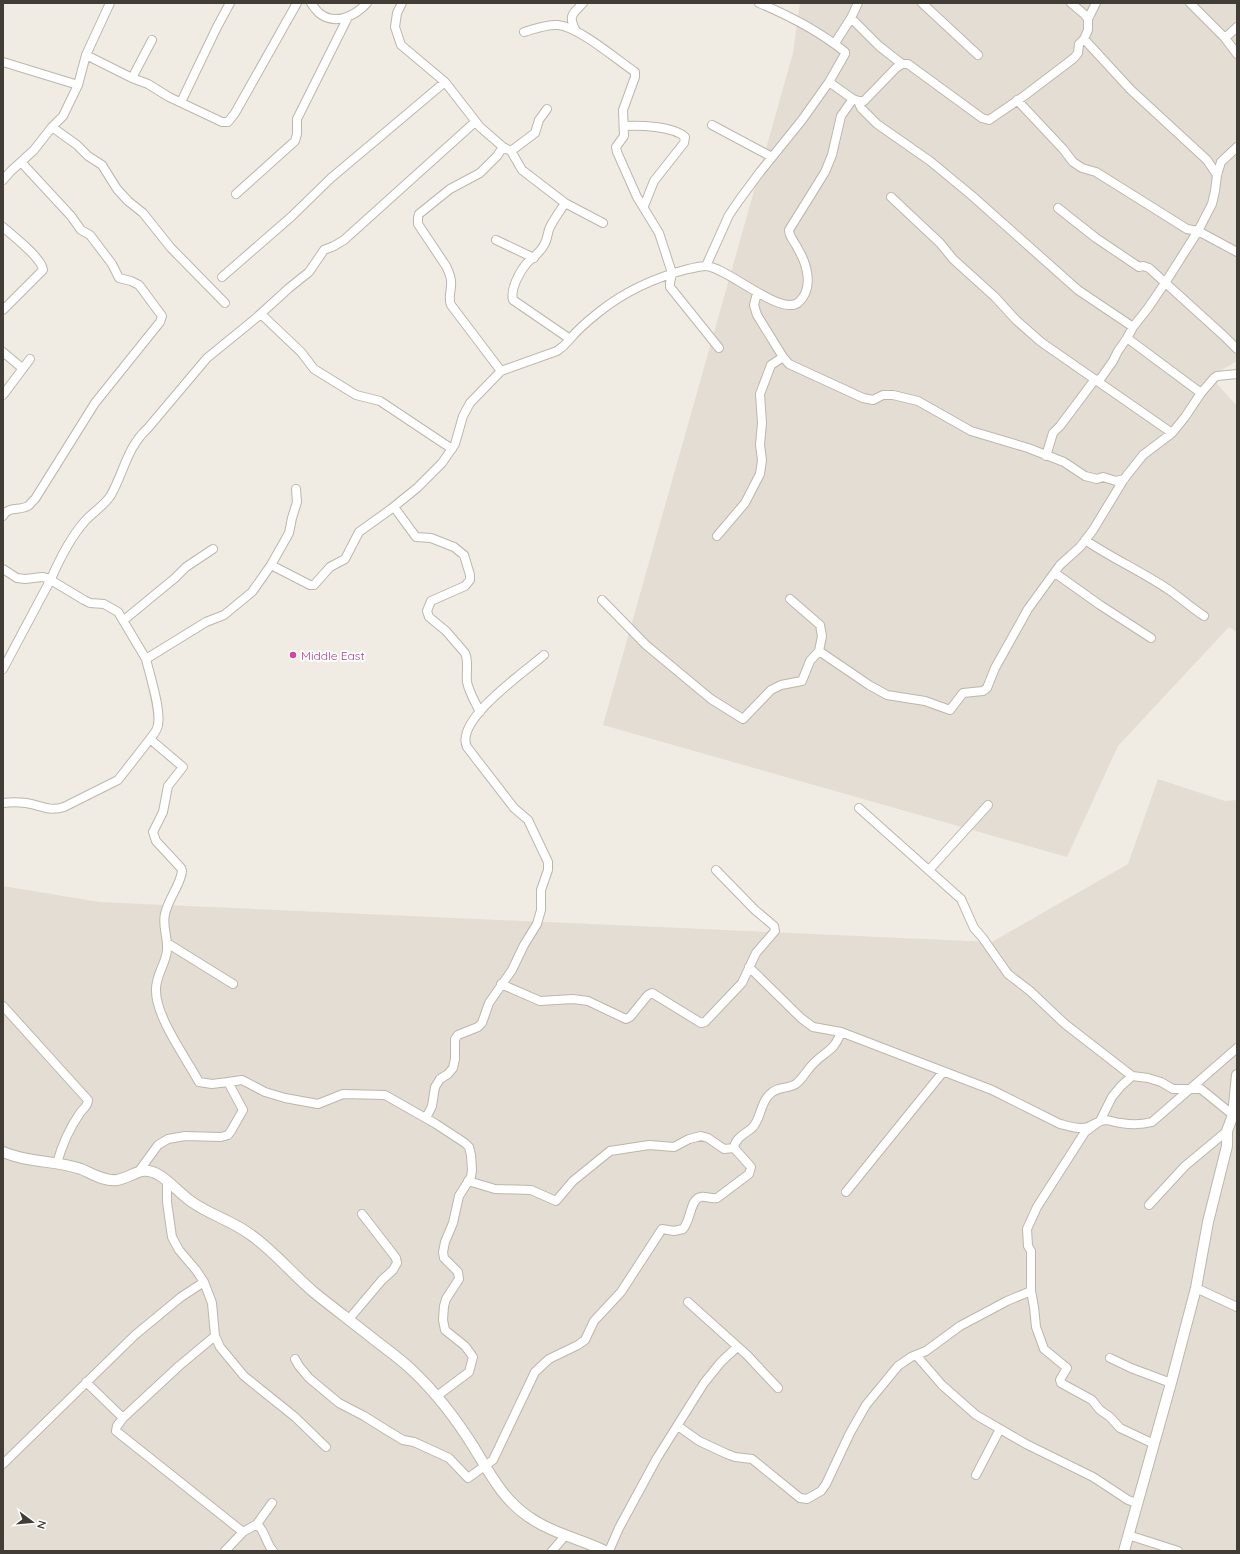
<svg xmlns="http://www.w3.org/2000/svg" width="1240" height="1554" font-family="Quicksand,sans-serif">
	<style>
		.residential { fill: #e3ddd3 }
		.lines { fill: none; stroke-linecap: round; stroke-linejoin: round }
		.minor-casing { stroke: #bdb6ab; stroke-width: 10 }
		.tertiary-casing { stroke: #bdb6ab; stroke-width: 12 }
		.minor { stroke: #fff; stroke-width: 8 }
		.tertiary { stroke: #fff; stroke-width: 10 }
		.hotel-dot { fill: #d1479c; stroke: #fff; stroke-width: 1.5 }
		.labels { text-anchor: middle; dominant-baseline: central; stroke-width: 3.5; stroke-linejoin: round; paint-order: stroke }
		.hotel-label { font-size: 12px; fill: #b23c85; stroke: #fff; text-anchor: start }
	</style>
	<rect width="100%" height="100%" fill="#f0ece4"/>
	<path class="residential" d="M800,3H1237V361L1220,371L1217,384L1237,406V632L1229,627L1118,746L1067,857L603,725L793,53Z
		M1158,779L1225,801L1237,800V1551H3V886L99,902L992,942L1128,864Z"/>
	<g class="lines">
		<defs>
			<path id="minor" d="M311,3C313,6 316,10 319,13C335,26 355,16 367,3
				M402,3L397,13L395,27L401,45L445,82L480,127L503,147L511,151L522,170L565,203C560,211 554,219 550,227C547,233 548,239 544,245C540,253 533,257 527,263C520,271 510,289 513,300L570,339
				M759,3C790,16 819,31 845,52V54L829,82L853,99
				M922,3L978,55
				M1071,3L1084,14L1088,19
				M1190,3L1225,38L1237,54
				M851,18L879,46L902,64
				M575,29C568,15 573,14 583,3
				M524,32C535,29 546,24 558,25C579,27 616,59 635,72V77L623,110L624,136L616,147L617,152L637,197L659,233L672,273L670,283V287L719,348
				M1225,38L1237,27
				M1084,39L1131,90L1207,160L1217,175
				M835,43L851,18L858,3
				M86,55L132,78L148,84L169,97L222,122H228L235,113L297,3
				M3,62L78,85
				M132,78L152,40
				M1017,100L1063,149L1073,162L1082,168L1096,172L1187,229L1198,231L1165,283L1148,308L1133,327L1127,338L1118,351L1113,361L1101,378L1093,382L1060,426L1053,433L1046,456
				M858,101L861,108L877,124L930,161L970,194L1078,290L1133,327
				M181,102L217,27L230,3
				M712,125L772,157
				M624,126C639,125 673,126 685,137L684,143L654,181L644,206
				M52,127L77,145L88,156L102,165L117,189L128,201L143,213L171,248L225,303
				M1237,147L1221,162L1217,175L1215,191L1212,204L1198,231L1237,252
				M511,151L535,133L539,120L547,109
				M3,180L11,171L34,150L52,127L63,116L78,85L86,55L110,3
				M236,194L295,141L297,134V119L348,17
				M891,197L940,243L953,259L995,297L1016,320L1041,342L1172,433
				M565,203L603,223
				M1058,208L1096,238L1139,267L1143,266L1149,268L1224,336L1237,349
				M3,227C12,235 42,258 43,270L3,310
				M496,240L534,258
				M706,266L729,215L740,199L760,172L802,120L829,82
				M222,277L291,217L331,178L445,82
				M757,293L754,305L757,315L783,357L789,364L863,398L873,400L883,395H893L918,401L971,431L1028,448L1064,462L1085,476L1097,479L1103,477L1116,481L1124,479
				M261,314L301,352L314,369L356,395L380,401L452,449
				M1127,338L1201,393
				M3,352L22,368
				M501,371L451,305C448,298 451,292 451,285C452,279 449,272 446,266L418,224V218L419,214L450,189L480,173L497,156L503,147
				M3,395L30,359
				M296,489L297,502L292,518L289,533L271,565L252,592L224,615L206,622L146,659L118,612L104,604L90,603L84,600L54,582L51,579C60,558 70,538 85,521C93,512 105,505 111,495C124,472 127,447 148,428L207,358L256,318L289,288L309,272L324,250L334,246L344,240L475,122
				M394,507L416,537L431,538L454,547L464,555L470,575V580L465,586L431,601L427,611L429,617L446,631L465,653C469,661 466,673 467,682C469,692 475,702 480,712
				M3,516C8,506 19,511 28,506C30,505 32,501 35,499L95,403L160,322L162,316L139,285L131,281L119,278L112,264L90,235L81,230L71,216L21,162
				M717,536L745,503L760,474L762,460L760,445L762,423L760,394L771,365L783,357
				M1085,540C1113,559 1145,573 1172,592C1183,600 1193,609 1204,616
				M271,565L310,585H314L330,567L345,559L359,532L391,509L417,488L442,463L455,444L463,416L470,403L501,371L557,351C563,347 566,344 570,339C578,329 589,320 599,312C624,292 657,277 688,269C694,268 700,266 706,266C727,267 782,318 799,302C814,288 807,264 798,249C795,242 789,237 789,230L825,172L832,155L841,116L853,99L858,101H864L896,68L902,64H908L982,118L989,120L1024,96L1074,58L1078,53L1079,44L1084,39L1088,30V19L1096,3
				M3,569L17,578L25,579L42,577L51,579L3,669
				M1055,573L1100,605L1151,638
				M790,599L820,625L822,636L819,651L869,685L887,695L925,701L950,710L963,693L983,691L987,688L995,668L1028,609L1060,565L1080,547L1093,530L1124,479L1143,455L1172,433L1185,417L1201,393L1214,378L1217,376L1237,374
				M602,600L646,645L711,699L743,719L771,690L781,685L802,681L810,661L819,651
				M124,620L175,578L186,567L213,549
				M3,803C10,802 18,802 26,803C40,805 49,812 64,807L118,780L150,739
				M859,808L961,899L974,928L982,937L1008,974L1030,991L1065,1024L1132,1076L1148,1078L1161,1082L1173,1089H1201L1233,1115
				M929,870L988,805
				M167,943L233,984
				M749,967L801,1018L813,1027L841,1032L992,1090L1060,1124C1069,1126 1078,1130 1088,1127C1094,1124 1099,1121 1105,1120C1110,1120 1116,1123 1121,1123C1132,1125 1141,1125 1152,1122L1237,1048
				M501,984L540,1001L573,999L588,1001L626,1019L630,1017L648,995L652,993L701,1023L705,1022L742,983L756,953L775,931L774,926L755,910L716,870
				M3,1006L88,1100C88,1106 83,1109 80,1113C69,1129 62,1145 57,1163
				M1132,1076L1121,1086L1112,1097L1100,1121L1085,1132L1037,1207L1027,1229L1028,1246L1031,1251V1291L1034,1307L1036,1327L1044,1349L1067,1368L1060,1380L1061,1383L1092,1400L1100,1410L1110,1417L1120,1428L1154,1444
				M228,1082L242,1080L265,1092L285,1098L318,1104L343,1094L385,1095L436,1124L465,1143L469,1147L471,1155L472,1170L471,1177L459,1196L453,1223L445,1242L443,1252L444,1258L458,1272L459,1279L446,1299L444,1306L443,1320L445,1330L465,1346L473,1357L469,1372L437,1396
				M426,1118L432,1106L435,1087L440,1079L448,1074L453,1068L455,1059V1039L458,1035L478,1027L482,1023L489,1003L512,970L524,945L537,924L541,910V890L548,870V862L528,820L514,808L467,747C454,720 526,671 544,655
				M139,1171L158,1145L168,1139L185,1136L221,1137L228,1135L231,1131L243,1110L228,1082L212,1084L199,1082C186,1058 156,1017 156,991C155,976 166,964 167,950C168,937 162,926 165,914C168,899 181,884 182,871L181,868L156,841L153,832L163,812L168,786L183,767L150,739C153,735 157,731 158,725C161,709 150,676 146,659
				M167,1181V1202L172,1237L179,1250L196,1270L204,1282L212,1303L215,1336L220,1347L244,1376L295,1417L326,1447
				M468,1181L495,1189L531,1190L556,1201L573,1181L610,1151L649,1145L674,1147L689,1139L701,1136L708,1138L724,1149L734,1148
				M846,1192L943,1072
				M1149,1205L1185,1166L1227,1131
				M1196,1288L1237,1307
				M688,1302L747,1355L778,1388
				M349,1319L382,1280L393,1270L397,1263L396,1258L362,1214
				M215,1336L179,1366L123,1418L117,1426L116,1431L243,1532
				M916,1355L942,1385L976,1415L1026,1444L1093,1477L1128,1500L1137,1503
				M1110,1358L1131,1368L1171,1383
				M295,1359L299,1366L309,1378L339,1403L364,1416L388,1431L403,1440L414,1442L449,1458L468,1478L493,1460L535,1372L549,1359L578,1345L585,1340L594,1321L621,1292L662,1229L674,1231L683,1229C691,1221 690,1198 701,1197C706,1196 711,1199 717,1198L749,1174L751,1167L734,1148C735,1138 745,1134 752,1128C761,1119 760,1104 769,1095C778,1085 789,1090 797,1083C803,1078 807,1070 813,1064C825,1051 834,1052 841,1032
				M86,1382L123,1418
				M678,1426L699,1441L727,1454L735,1457L752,1459L800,1498L807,1499L821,1491L826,1484L850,1433L866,1405L898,1366L911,1357L926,1351L960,1326L1007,1301L1031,1291
				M3,1464L135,1335L181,1297L204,1282
				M976,1475L1000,1429
				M272,1503L257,1524C266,1532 265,1542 273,1551
				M1128,1535L1178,1551
				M225,1551L243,1532L257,1524
				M552,1551L565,1536
				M609,1551L619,1528L657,1458L704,1383L721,1362L737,1347"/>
			<path id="tertiary" d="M3,1152C28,1163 55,1160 81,1169C91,1173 105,1182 117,1180C134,1177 141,1164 159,1175C171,1182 180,1194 192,1202C210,1215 233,1221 251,1235C275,1252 293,1275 316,1294C336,1310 356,1325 376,1341C389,1351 402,1360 414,1372C437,1394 456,1419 473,1446C489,1472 503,1500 529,1517C552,1533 580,1539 605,1551
				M1124,1551L1171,1383L1196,1288L1208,1222L1227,1146V1131L1233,1115L1237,1075"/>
		</defs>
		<use href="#minor" class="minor-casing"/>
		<use href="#tertiary" class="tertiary-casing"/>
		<use href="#minor" class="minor"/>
		<use href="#tertiary" class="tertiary"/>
	</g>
	<circle class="hotel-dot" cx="293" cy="655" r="4"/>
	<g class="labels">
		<g class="hotel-label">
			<text x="301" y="655">Middle East</text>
		</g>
	</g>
	<rect width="1240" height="1554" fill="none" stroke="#413c35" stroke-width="8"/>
	<g transform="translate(32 1522) rotate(106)" stroke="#ffffff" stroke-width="3" paint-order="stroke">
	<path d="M0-3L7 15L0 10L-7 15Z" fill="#413c35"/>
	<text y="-6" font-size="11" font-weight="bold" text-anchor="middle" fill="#413c35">N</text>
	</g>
</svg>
